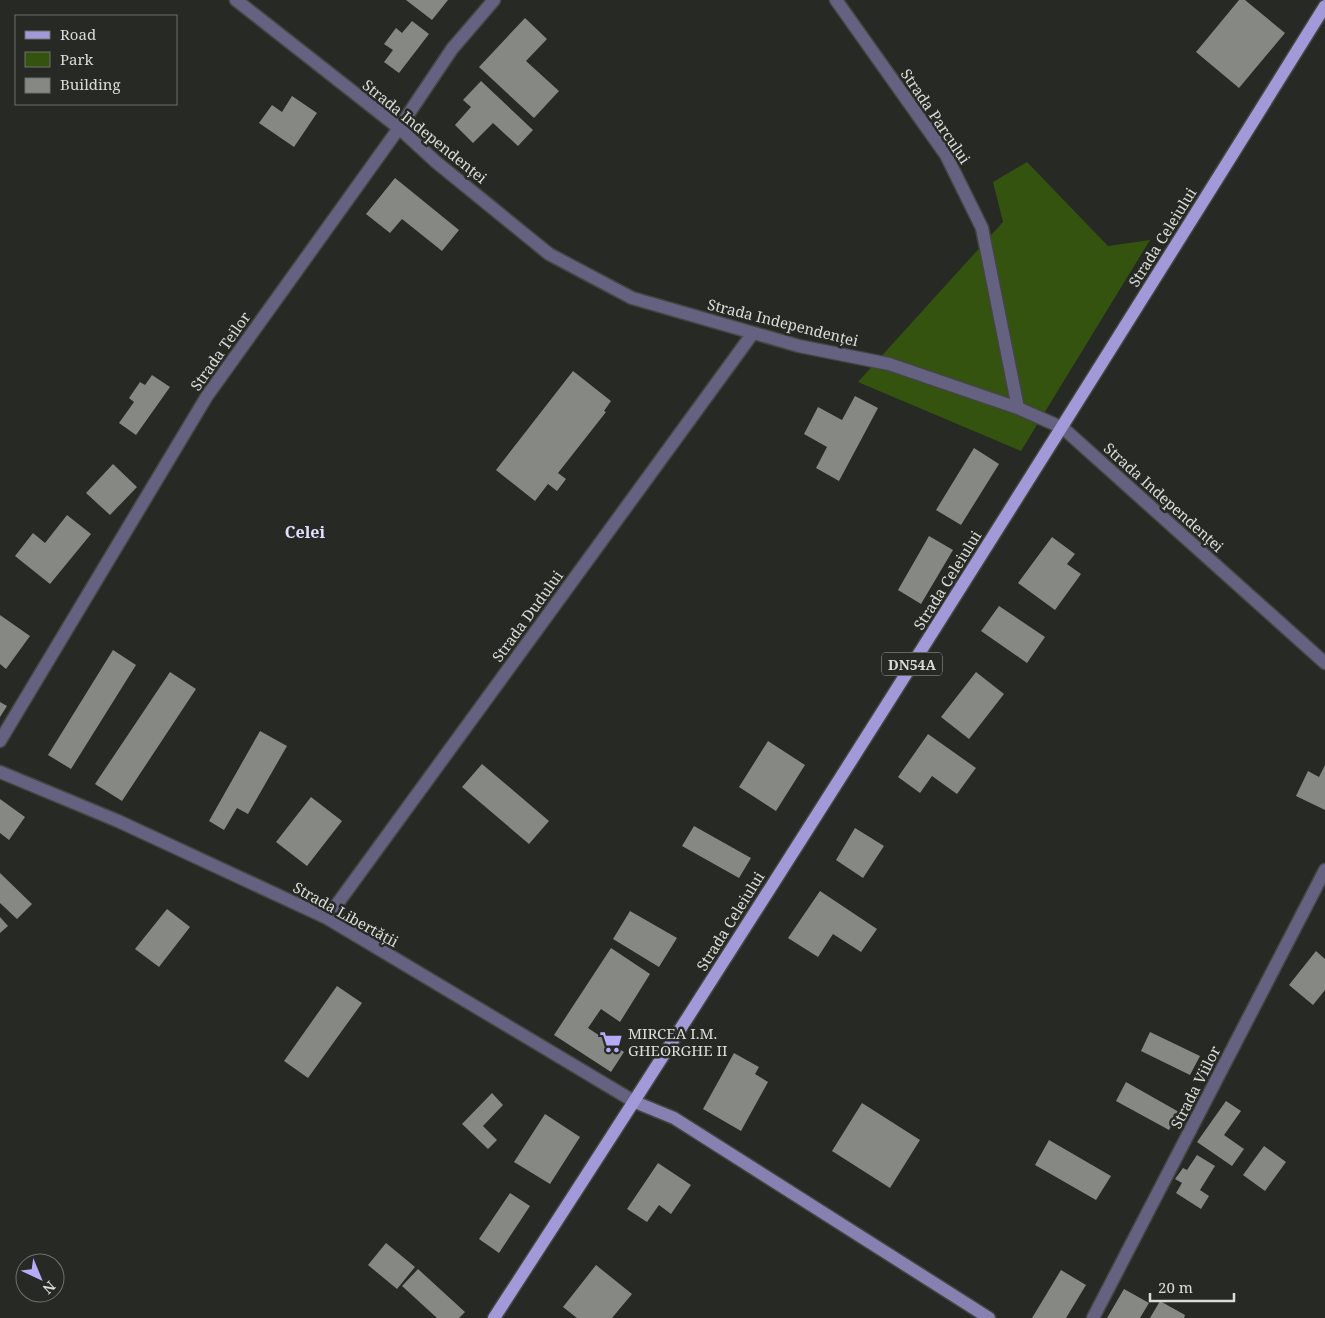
<svg xmlns="http://www.w3.org/2000/svg" width="1325" height="1318" font-family="'Noto Serif',serif">
	<style>
		.green { fill: #34530f }
		.building { fill: #868983 }
		.lines { fill: none; stroke-linecap: round; stroke-linejoin: round }
		.street-casing { stroke: #434641; stroke-width: 15 }
		.secondary-casing { stroke: #434641; stroke-width: 15 }
		.primary-casing { stroke: #434641; stroke-width: 15 }
		.street { stroke: #656180; stroke-width: 12 }
		.secondary { stroke: #8781b2; stroke-width: 12 }
		.primary { stroke: #a299d9; stroke-width: 12 }
		.labels { text-anchor: middle; dominant-baseline: central; stroke-width: 5; stroke-linejoin: round; paint-order: stroke }
		.shield { fill: #262924; stroke: #a4a6a2; stroke-width: 1 }
		.shield-label { font-size: 14px; font-weight: bold; fill: #dadcd8 }
		.street-label { font-size: 15px; fill: #dadcd8; stroke: #262924 }
		.poi-label { font-size: 15px; fill: #dadcd8; stroke: #262924; text-anchor: start }
		.neighbourhood-label { font-size: 16px; font-weight: bold; fill: #e3e0fe; stroke: #262924 }
	</style>
	<rect width="100%" height="100%" fill="#262924"/>
	<path class="green" d="M1027,162L1108,246L1150,240L1021,451L858,382L1003,222L993,182Z"/>
	<path class="building" d="M406,0H448L432,20Z
		M1239,0H1245L1285,33L1239,88L1196,52Z
		M525,18L547,39L526,61L559,91L534,118L479,67Z
		M412,21L429,34L399,73L384,62L393,50L384,44L396,28L402,33Z
		M481,81L533,130L518,146L493,123L473,143L455,125L471,107L463,100Z
		M292,96L317,113L294,147L259,123L272,105L282,112Z
		M395,178L459,230L442,251L402,219L390,233L366,214Z
		M573,371L611,401L604,411L606,412L558,473L566,479L557,491L548,484L535,501L496,470Z
		M152,375L170,387L136,435L119,423L134,402L129,398L140,382L145,385Z
		M855,396L878,408L839,481L816,468L827,447L804,434L818,407L842,420Z
		M974,448L999,464L961,525L936,510Z
		M113,464L137,487L110,515L86,493Z
		M67,515L91,534L50,584L15,556L33,533L45,543Z
		M929,536L953,550L921,604L898,590Z
		M1052,537L1075,554L1067,564L1081,574L1055,610L1018,583Z
		M999,606L1045,637L1027,663L981,631Z
		M0,615L30,636L6,669L0,664Z
		M113,650L136,665L71,769L48,755Z
		M170,672L196,689L122,801L95,784Z
		M976,672L1004,694L969,739L941,717Z
		M0,702L7,706L0,717Z
		M260,731L287,746L248,814L237,808L224,830L209,821Z
		M928,734L976,768L957,794L932,776L920,793L898,777Z
		M768,741L805,765L776,811L739,787Z
		M482,764L549,821L529,844L462,787Z
		M1325,765V810L1296,796L1308,771L1319,777Z
		M311,797L342,821L307,866L276,842Z
		M0,799L25,817L9,840L0,833Z
		M694,826L751,858L739,878L682,846Z
		M855,828L884,846L863,878L836,860Z
		M0,873L32,904L17,919L0,903Z
		M820,891L877,929L861,952L833,934L818,957L788,938Z
		M167,909L190,927L159,967L135,949Z
		M630,911L677,938L659,967L613,939Z
		M0,917L8,926L0,933Z
		M611,948L650,974L620,1022L601,1009L588,1028L624,1052L611,1072L554,1035Z
		M1316,951L1325,959V990L1313,1005L1289,985Z
		M337,986L362,1003L308,1078L284,1061Z
		M1150,1032L1200,1056L1190,1075L1141,1051Z
		M734,1053L759,1067L755,1074L768,1082L741,1131L703,1109Z
		M1126,1082L1179,1112L1169,1130L1116,1101Z
		M492,1093L503,1105L483,1126L497,1140L488,1149L462,1124Z
		M1226,1101L1241,1111L1224,1135L1244,1149L1232,1166L1197,1142Z
		M862,1103L920,1140L890,1188L832,1151Z
		M545,1114L580,1137L550,1184L514,1162Z
		M1049,1140L1111,1176L1096,1200L1035,1165Z
		M1264,1146L1286,1162L1265,1191L1243,1175Z
		M1197,1155L1215,1166L1200,1190L1209,1196L1201,1209L1176,1193L1182,1183L1175,1179L1183,1168L1187,1170Z
		M658,1163L691,1185L671,1214L659,1205L647,1222L627,1209Z
		M510,1193L530,1206L499,1253L479,1239Z
		M386,1243L415,1267L397,1289L368,1265Z
		M596,1265L632,1294L612,1318H577L563,1307Z
		M418,1269L465,1312L459,1318H437L402,1286Z
		M1061,1270L1086,1285L1066,1318H1032Z
		M1124,1289L1149,1303L1140,1318H1107Z
		M1160,1301L1185,1315L1184,1318H1150Z"/>
	<g class="lines">
		<defs>
			<path id="street" d="M236,0L399,128L436,162L549,254L632,298L799,346L889,364L1018,408L1063,428L1325,663
				M836,0L946,155L982,228L1018,408
				M0,741L207,396L399,128L452,49L494,0
				M0,772L118,821L327,918L635,1102
				M327,918L753,333
				M1093,1318L1325,870"/>
			<path id="secondary" d="M635,1102L674,1118L989,1318"/>
			<path id="primary" d="M494,1318C776,884 1051,446 1325,6"/>
		</defs>
		<use href="#street" class="street-casing"/>
		<use href="#secondary" class="secondary-casing"/>
		<use href="#primary" class="primary-casing"/>
		<use href="#street" class="street"/>
		<use href="#secondary" class="secondary"/>
		<use href="#primary" class="primary"/>
	</g>
	<defs>
		<symbol id="supermarket-bare" viewBox="-9 -9 18 18"><path d="M-6-5.5h2.5l.6 2H6L4.5 2H-2.5L-4.4-4H-6ZM-1.5 3.2a1.3 1.3 0 1 0 .1 0ZM3 3.2a1.3 1.3 0 1 0 .1 0Z" fill="#b7abf8" stroke="#262924" stroke-width="2.5" paint-order="stroke"/></symbol>
	</defs>
	<g fill-rule="evenodd">
		<use href="#supermarket-bare" x="595" y="1026" width="32" height="32"/>
	</g>
	<g class="labels">
		<rect class="shield" x="882" y="652.5" width="60" height="23" rx="4"/>
		<g class="shield-label">
			<text x="912" y="664">DN54A</text>
		</g>
		<g class="street-label">
			<text transform="translate(936 116) rotate(56)">Strada Parcului</text>
			<text transform="translate(425 131) rotate(39)">Strada Independenței</text>
			<text transform="translate(1162 237) rotate(-58)">Strada Celeiului</text>
			<text transform="translate(783 322) rotate(14)">Strada Independenței</text>
			<text transform="translate(220 351) rotate(-55)">Strada Teilor</text>
			<text transform="translate(1164 497) rotate(42)">Strada Independenței</text>
			<text transform="translate(947 580) rotate(-58)">Strada Celeiului</text>
			<text transform="translate(527 616) rotate(-54)">Strada Dudului</text>
			<text transform="translate(346 914) rotate(29)">Strada Libertății</text>
			<text transform="translate(730 921) rotate(-58)">Strada Celeiului</text>
			<text transform="translate(1195 1087) rotate(-63)">Strada Viilor</text>
		</g>
		<g class="poi-label">
			<text x="628" y="1033">MIRCEA I.M.<tspan x="628" dy="17">GHEORGHE II</tspan></text>
		</g>
		<g class="neighbourhood-label">
			<text x="305" y="532">Celei</text>
		</g>
	</g>
	<rect x="15" y="15" width="162" height="90" fill="#262924" stroke="#6e716c"/>
	<rect x="25" y="31" width="25" height="8" fill="#a299d9" stroke="#6e716c"/>
	<text x="60" y="40" font-size="15" fill="#dadcd8">Road</text>
	<rect x="25" y="52" width="25" height="15" fill="#34530f" stroke="#6e716c"/>
	<text x="60" y="65" font-size="15" fill="#dadcd8">Park</text>
	<rect x="25" y="78" width="25" height="15" fill="#868983" stroke="#6e716c"/>
	<text x="60" y="90" font-size="15" fill="#dadcd8">Building</text>
	<g transform="translate(40 1278) rotate(136)"><circle r="24" fill="#262924" stroke="#6e716c"/>
	<path d="M0-4L9 19L0 12L-9 19Z" fill="#b7abf8"/>
	<text y="-8" font-size="14" font-weight="bold" text-anchor="middle" fill="#dadcd8">N</text>
	</g>
	<path d="M1150 1293v8h84v-8" fill="none" stroke="#dadcd8" stroke-width="2.5"/>
	<text x="1158" y="1293" font-size="15" fill="#dadcd8" stroke="#262924" stroke-width="4" paint-order="stroke">20 m</text>
</svg>
